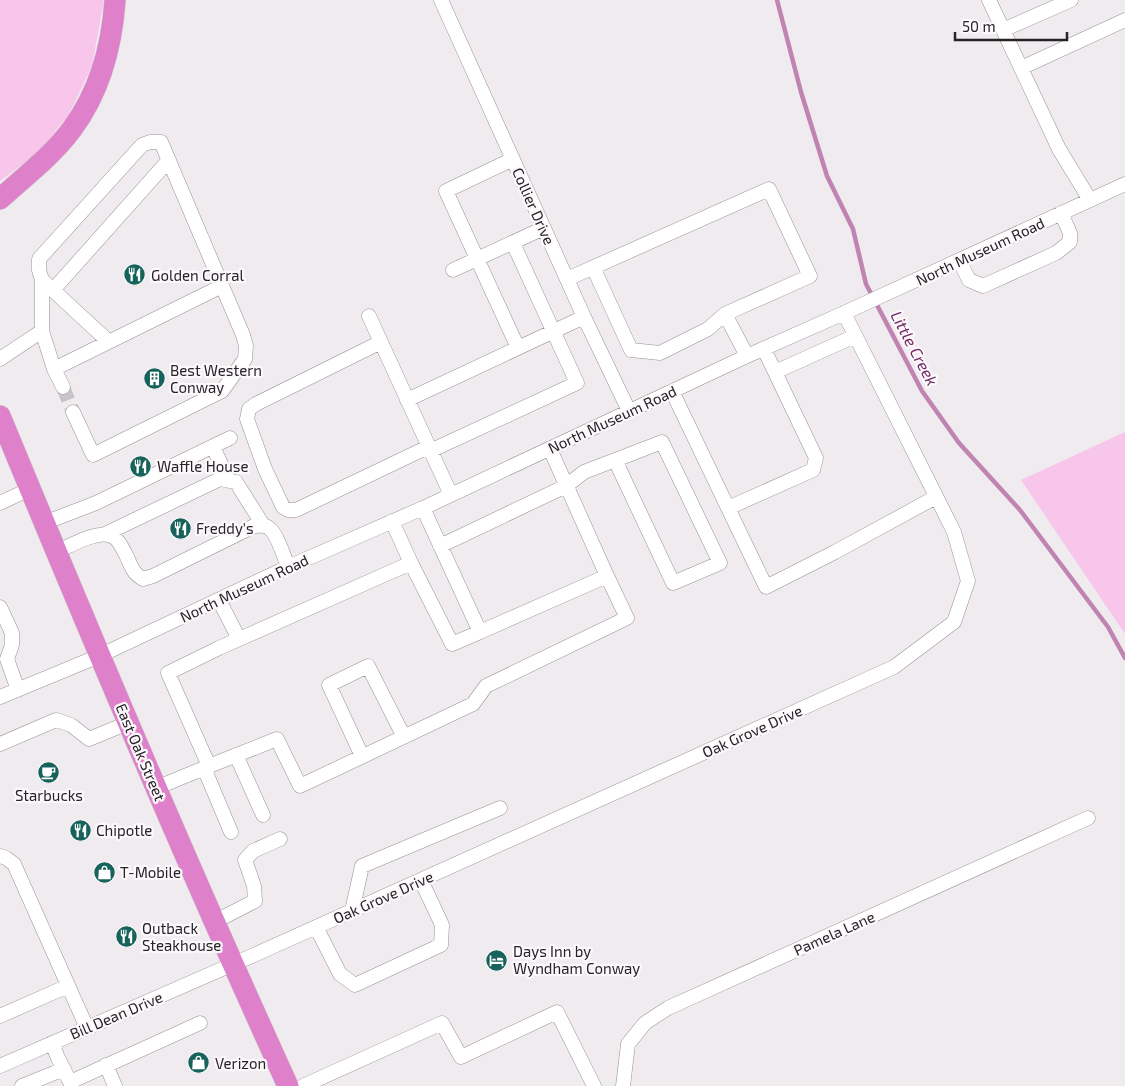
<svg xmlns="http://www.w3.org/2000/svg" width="1125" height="1086" font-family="'Exo 2',sans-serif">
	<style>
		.green { fill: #f8c6eb }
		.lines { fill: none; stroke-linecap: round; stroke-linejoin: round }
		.stream { stroke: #c084b2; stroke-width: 4.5 }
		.minor-tunnel { stroke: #c7c3c6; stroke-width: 14; stroke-dasharray: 14 7; stroke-linecap: butt }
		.minor-casing { stroke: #969295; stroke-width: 15 }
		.highway-casing { stroke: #cbcacb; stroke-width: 22 }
		.minor { stroke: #fff; stroke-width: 14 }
		.highway { stroke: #de81ca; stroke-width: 21 }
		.labels { text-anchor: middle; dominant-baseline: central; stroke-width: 4.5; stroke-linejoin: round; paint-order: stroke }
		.street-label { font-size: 15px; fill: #252325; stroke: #fdf8fc }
		.poi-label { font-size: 15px; fill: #252325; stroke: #fdf8fc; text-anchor: start }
		.water-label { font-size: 16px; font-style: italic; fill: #712964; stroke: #fdf8fc }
	</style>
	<rect width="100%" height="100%" fill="#f0ebee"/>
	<path class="green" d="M0,0H104L92,66L69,114L39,152L0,181Z
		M1125,432V634L1021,480Z"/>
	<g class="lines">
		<path class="stream" d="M777,0L801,92L827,176L853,229L866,284L922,391L959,443L1020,510L1108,627L1125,658"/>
		<path class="minor-tunnel" d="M63,387L73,412"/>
		<defs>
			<path id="minor" d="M441,0L584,317L629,411
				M989,0L1059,149L1090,200
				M1003,30L1071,0
				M1021,68L1125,20
				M513,159L446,191L518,348
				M959,260L969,280L983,286L1056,253L1070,242V233L1061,213
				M593,267L631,350L660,353L708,329L725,314
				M453,270L544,228
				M567,279L769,189L810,276L725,314L747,356
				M42,280L39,270V259L142,145L150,142H161L243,335L246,346L245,359L222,391L93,455L73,412
				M53,290L169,160
				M369,316L451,495
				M42,331V280L109,342
				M381,342L256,404L249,409L247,419L265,469L283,507L288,510H296L428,447
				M0,359L42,331L54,369L222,286
				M54,369L63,387
				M775,372L855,336
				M672,391L728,508L813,470L816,458L764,349
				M407,400L584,317
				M213,447L229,481
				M430,451L577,383L513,243
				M0,503L30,489
				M423,508L480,632L607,576L550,449
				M728,508L766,587L835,552L936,497
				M392,521L411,563
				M44,523L96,503L230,438
				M105,534L220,479L236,482L263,525
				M440,546L566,486L584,472L662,442L720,563L673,583L615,460
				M56,552C70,546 101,527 115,538C120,542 124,551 127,557C132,568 133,573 143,579L153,576L254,526C260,526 266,524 270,529C277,534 285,559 288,567
				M219,600L239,639
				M0,607L12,633V645L7,659L18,690
				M0,697L99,656L288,567L423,508L747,356L844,313L1125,184
				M0,744L56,720L71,725L89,739L128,723
				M236,755L263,815
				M362,756L329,685L368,666L404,737
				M209,766L277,739L300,786L473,704L486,686L627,618L607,576
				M204,768L231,832
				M156,788L209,766L168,673L219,648L411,563L452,644L480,632
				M0,856L6,858L14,864L87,1028
				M352,911L362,866L500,808
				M214,922L255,901L254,886L245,860L253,851L280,839
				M316,927L340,974L355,985L441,945L442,925L421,880
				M0,1016L68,986
				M52,1043L58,1058L72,1086
				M106,1065L115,1086
				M0,1066L254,955L894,667L954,622L968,581L954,532L844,313
				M70,1082L200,1023
				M22,1086L64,1069
				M303,1086L442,1023L461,1057L557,1012L594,1086
				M623,1086L628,1044L645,1023L668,1008L1088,818"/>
			<path id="highway" d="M0,199C24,177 52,156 72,129C100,91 112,46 115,0
				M0,416C93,641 187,865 288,1086"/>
		</defs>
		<use href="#minor" class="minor-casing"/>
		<use href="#highway" class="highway-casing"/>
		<use href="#minor" class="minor"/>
		<use href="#highway" class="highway"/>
	</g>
	<defs>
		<symbol id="restaurant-disc" viewBox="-11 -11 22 22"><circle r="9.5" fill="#17635c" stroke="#fdf8fc"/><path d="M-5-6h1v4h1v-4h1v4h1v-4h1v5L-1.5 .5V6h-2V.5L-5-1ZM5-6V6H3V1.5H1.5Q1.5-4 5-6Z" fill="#fff"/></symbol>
		<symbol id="building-disc" viewBox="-11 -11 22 22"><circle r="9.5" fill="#17635c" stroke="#fdf8fc"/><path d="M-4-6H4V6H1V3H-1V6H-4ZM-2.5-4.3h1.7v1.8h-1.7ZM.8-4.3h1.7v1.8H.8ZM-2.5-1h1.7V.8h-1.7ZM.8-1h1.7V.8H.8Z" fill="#fff"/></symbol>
		<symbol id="cafe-disc" viewBox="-11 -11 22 22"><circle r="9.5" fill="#17635c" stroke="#fdf8fc"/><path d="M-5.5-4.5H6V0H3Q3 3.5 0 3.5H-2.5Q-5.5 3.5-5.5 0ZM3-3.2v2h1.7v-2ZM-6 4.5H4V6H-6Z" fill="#fff"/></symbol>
		<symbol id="shop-disc" viewBox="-11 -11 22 22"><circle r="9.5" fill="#17635c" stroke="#fdf8fc"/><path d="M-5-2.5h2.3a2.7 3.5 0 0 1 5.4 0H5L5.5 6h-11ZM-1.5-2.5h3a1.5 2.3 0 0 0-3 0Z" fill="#fff"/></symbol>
		<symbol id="hotel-disc" viewBox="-11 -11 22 22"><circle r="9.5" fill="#17635c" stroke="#fdf8fc"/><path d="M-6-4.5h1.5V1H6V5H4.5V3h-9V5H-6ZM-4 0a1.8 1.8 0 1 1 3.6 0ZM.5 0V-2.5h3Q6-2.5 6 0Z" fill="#fff"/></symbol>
	</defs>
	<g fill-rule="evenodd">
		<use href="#restaurant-disc" x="122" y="262" width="25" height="25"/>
		<use href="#building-disc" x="142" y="366" width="25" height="25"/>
		<use href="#restaurant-disc" x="128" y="454" width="25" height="25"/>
		<use href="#restaurant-disc" x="168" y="516" width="25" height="25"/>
		<use href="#cafe-disc" x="36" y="760" width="25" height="25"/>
		<use href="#restaurant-disc" x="68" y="818" width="25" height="25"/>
		<use href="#shop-disc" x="92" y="860" width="25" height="25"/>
		<use href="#restaurant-disc" x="114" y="924" width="25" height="25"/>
		<use href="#hotel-disc" x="484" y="948" width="25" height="25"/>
		<use href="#shop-disc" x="186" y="1050" width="25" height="25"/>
	</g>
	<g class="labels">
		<g class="street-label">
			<text transform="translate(534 206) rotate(66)">Collier Drive</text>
			<text transform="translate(980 251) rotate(-25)">North Museum Road</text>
			<text transform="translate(612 419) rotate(-25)">North Museum Road</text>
			<text transform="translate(244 588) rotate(-25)">North Museum Road</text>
			<text transform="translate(752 731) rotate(-24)">Oak Grove Drive</text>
			<text transform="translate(141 752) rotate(67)">East Oak Street</text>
			<text transform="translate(383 897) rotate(-24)">Oak Grove Drive</text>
			<text transform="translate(834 933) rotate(-24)">Pamela Lane</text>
			<text transform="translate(116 1015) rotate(-23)">Bill Dean Drive</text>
		</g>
		<g class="poi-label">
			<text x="151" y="275">Golden Corral</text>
			<text x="170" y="370">Best Western<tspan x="170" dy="17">Conway</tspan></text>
			<text x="157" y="466">Waffle House</text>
			<text x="196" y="528">Freddy's</text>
			<text x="49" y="795" text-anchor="middle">Starbucks</text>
			<text x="96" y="830">Chipotle</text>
			<text x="120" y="872">T-Mobile</text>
			<text x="142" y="928">Outback<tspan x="142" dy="17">Steakhouse</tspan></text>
			<text x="513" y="951">Days Inn by<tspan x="513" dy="17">Wyndham Conway</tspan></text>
			<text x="215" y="1063">Verizon</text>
		</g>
		<g class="water-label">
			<text transform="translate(915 348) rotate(62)">Little Creek</text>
		</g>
	</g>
	<path d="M955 32v8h112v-8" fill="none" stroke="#252325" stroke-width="2.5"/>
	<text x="962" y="32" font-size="15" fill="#252325" stroke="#fdf8fc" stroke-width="4" paint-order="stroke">50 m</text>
</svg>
